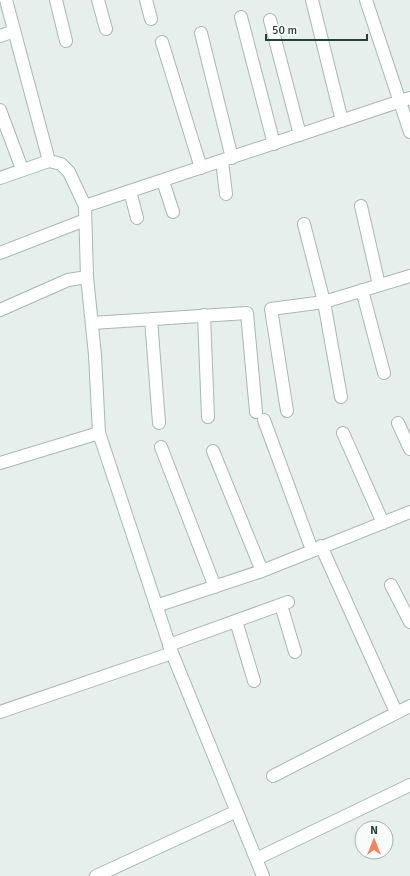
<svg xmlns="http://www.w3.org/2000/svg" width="410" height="876" font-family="Signika,sans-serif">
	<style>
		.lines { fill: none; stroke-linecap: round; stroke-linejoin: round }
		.street-casing { stroke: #a8b8b2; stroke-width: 14 }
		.secondary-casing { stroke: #a4bbb3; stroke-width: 14 }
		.street { stroke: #fff; stroke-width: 12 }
		.secondary { stroke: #fff; stroke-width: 12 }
	</style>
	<rect width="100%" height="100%" fill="#e6efeb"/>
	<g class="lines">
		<defs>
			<path id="street" d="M6,0L49,161
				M56,0L66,41
				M98,0L106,29
				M146,0L151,19
				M312,0L342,121
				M366,0L410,132
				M241,17L274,144
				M270,20L300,135
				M201,33L232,158
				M0,36L14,31
				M162,42L201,168
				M0,110L22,169
				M222,161L226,194
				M163,181L173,212
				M130,191L137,218
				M85,206L410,98
				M361,206L379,285
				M304,224L324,302L341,397
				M0,253L85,220
				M362,290L384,373
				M0,310L68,280L87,277
				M204,315L208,417
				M151,319L159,423
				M92,323L247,313L256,412
				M287,411L271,309L324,302L410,276
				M264,420L312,550
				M398,423L410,449
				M343,433L383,523
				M161,447L215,587
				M213,451L262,571
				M0,463L99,433
				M321,546L396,712
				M391,585L410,622
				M281,605L295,652
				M156,606L262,571L410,512
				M236,621L254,681
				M169,645L288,602
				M0,712L172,653
				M273,776L410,706
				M96,876L235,812"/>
			<path id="secondary" d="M0,178L49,161L61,164L69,172L85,206L87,277L95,355L99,433L172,653L263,876
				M256,859L410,785"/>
		</defs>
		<use href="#street" class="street-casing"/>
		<use href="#secondary" class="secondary-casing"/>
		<use href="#street" class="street"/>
		<use href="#secondary" class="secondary"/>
	</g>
	<g transform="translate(374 840)"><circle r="19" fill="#f7fbf9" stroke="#a3b1ad"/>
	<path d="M0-3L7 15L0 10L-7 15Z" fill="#f4845f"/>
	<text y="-6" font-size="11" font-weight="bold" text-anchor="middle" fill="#24423a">N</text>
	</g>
	<path d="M266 34v6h101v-6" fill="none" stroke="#24423a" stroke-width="2"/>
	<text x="272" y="34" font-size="12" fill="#24423a" stroke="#f7fbf9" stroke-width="3" paint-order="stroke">50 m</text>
</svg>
